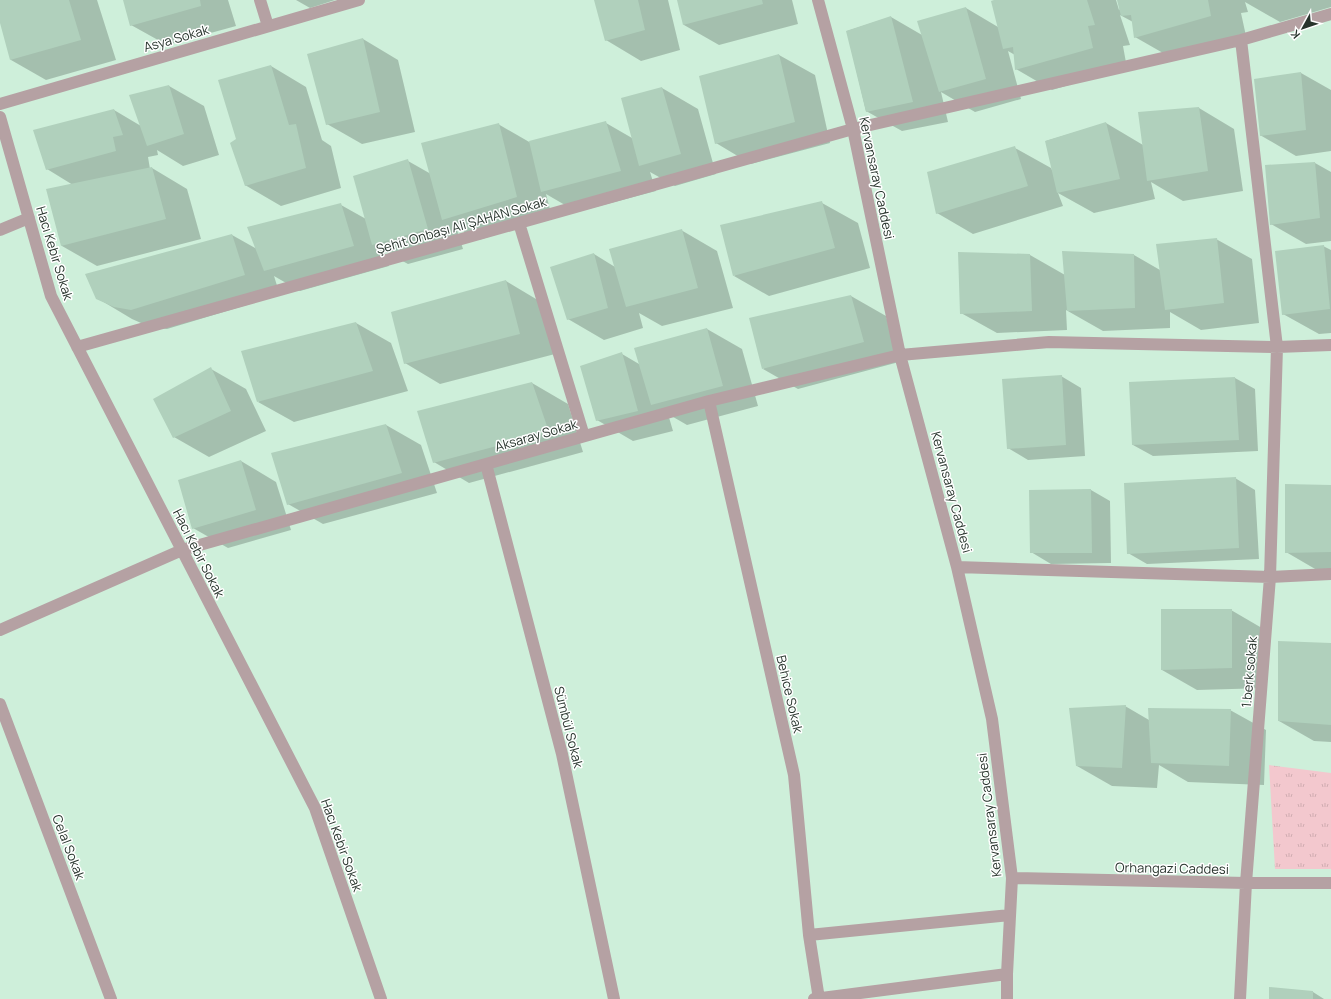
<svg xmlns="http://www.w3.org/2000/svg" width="1331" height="999" font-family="Manrope,sans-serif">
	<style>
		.park { fill: url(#park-tufts) }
		.shadow { fill: #0003 }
		.building { fill: #b0d0bc }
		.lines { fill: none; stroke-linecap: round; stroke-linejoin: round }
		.street { stroke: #b5a1a3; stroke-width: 12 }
		.labels { text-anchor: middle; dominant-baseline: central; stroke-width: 3; stroke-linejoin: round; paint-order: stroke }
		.street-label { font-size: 13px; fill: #27342c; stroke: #fff }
	</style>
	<defs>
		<pattern id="park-tufts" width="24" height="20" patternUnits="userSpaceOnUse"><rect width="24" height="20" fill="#f3c8ce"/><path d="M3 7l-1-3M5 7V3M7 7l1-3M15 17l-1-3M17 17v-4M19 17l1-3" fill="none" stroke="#d0acb1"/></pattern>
	</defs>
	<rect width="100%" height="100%" fill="#ceefda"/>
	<path class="park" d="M1269,765L1331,773V869H1275Z"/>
	<path class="shadow" d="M0,0H97L116,60L46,80L11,60L0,19Z
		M124,0H228L236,26L167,45L131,25Z
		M296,0H335L310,8Z
		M595,0H668L680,50L641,61L606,40Z
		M678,0H792L798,24L719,45L684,25Z
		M998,0H1116L1119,10L1120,9L1118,0H1331V7L1280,22L1245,2L1248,12L1241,13L1246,36L1170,57L1135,37L1133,22L1120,15L1130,45L1123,46L1127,68L1052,90L1016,69L1015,55L1008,51L1021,99L975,112L941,92L948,122L902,131L866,111L847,31L891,17L922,35L966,8L998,27Z
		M363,39L398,60L415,132L362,144L327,124Z
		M779,55L815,75L830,143L751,164L716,143L700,77Z
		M271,66L306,87L322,140L331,146L341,188L281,206L245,185L238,140Z
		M1301,73L1331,90V151L1296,156L1260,135Z
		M169,86L204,106L219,155L183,166L157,150L158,155L148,157L150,169L152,168L187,189L201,239L97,266L62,246L47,190L73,185L47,169L114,110L141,126Z
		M662,88L698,109L716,174L675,186L650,172L656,191L577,212L546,194L552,217L479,240L456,227L463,249L408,264L384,251L389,266L300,291L274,276L280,295L167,329L150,327L132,319L97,298L86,275L232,235L257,249L341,205L366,219L408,161L431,174L498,124L531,143L606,123L632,138Z
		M1199,108L1234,129L1243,191L1183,201L1151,182L1155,199L1094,213L1058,193L1063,206L973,234L937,213L1015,148L1051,168L1053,172L1046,141L1106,123L1143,145Z
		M1315,163L1331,172V241L1306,244L1271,224Z
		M822,203L858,223L870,268L769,296L734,276Z
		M681,230L717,251L733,308L662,326L639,313L643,328L604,340L568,319L594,254L615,267Z
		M1216,239L1252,259L1259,323L1201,330L1170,312V328L1103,331L1066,310L1067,330L997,333L961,313L959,253L1030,255L1065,275L1134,255L1160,270Z
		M1323,246L1331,250V333L1319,334L1283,314Z
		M506,281L541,302L555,354L440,384L405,363Z
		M851,296L886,316L899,362L798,389L763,369Z
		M356,323L391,343L408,391L294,422L258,402Z
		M707,329L742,349L758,406L687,425L668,414L673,431L633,441L597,420L622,354L639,364Z
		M211,369L246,389L266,431L209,457L174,437Z
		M1061,376L1081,388L1085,456L1028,460L1008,448Z
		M1235,378L1255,389L1258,451L1153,456L1133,445L1130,383Z
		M532,383L568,404L583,452L469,483L434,462Z
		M386,425L421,445L437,493L323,524L288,504Z
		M241,461L276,482L291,530L228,548L193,528Z
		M1235,478L1255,490L1259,559L1147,564L1128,553Z
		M1331,486V573H1322L1286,552Z
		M1091,490L1110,501L1111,563L1051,564L1031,552Z
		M1231,610L1267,631V688L1197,690L1162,670Z
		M1331,644V742L1314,741L1279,721Z
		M1125,706L1149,720L1230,710L1266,730L1264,785L1188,782L1159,765L1157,788L1112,786L1077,766Z
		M1313,992L1324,999H1270Z"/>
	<path class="building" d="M0,0H69L81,40L10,60L0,23Z
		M123,0H200L201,6L130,26Z
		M594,0H638L645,30L605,41Z
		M677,0H762L763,4L683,25Z
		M994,0H1087L1095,25L1088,26L1093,48L1015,70L1013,47L1003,49L991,1Z
		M1117,0H1208L1211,16L1134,38L1131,15L1121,16Z
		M966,7L986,79L939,92L917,21Z
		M891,16L913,102L866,112L846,31Z
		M363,38L380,112L326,125L307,54Z
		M779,54L795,122L715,144L699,76Z
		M271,65L289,125L296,124L306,168L245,186L230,143L236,139L218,80Z
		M1301,72L1306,130L1260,136L1254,79Z
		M169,85L184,134L147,146L129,95Z
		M662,87L681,154L639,166L621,98Z
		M1199,107L1208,171L1147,181L1138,112Z
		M114,109L123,135L113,137L116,151L46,170L33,130Z
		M606,121L621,171L541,192L529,141Z
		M1106,122L1120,179L1057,193L1045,141Z
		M499,123L517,197L442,220L421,143Z
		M1015,146L1028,186L936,214L927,172Z
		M408,159L428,229L372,245L353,176Z
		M1315,162L1320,218L1270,225L1265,165Z
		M152,167L166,219L61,246L46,189Z
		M822,201L835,248L733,276L720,225Z
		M341,203L354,246L264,271L247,227Z
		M682,229L698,288L626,307L609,249Z
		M232,234L245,275L131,310L114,307L96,299L85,274Z
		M1217,238L1224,303L1165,310L1156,244Z
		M1324,245L1330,309L1282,315L1275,251Z
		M1062,251L1134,254L1135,308L1067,311Z
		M958,252L1030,254L1032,311L960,314Z
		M594,253L608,308L567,320L550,267Z
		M506,280L520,334L404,364L391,312Z
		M851,295L864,342L762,369L749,318Z
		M356,322L373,371L257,402L241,351Z
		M707,328L723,386L651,405L634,348Z
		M622,352L638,411L596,421L580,366Z
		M211,367L231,411L173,438L153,399Z
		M1062,375L1066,445L1007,449L1002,379Z
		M1235,377L1239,440L1132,445L1129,382Z
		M532,382L549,432L433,463L417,411Z
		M386,424L402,473L287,505L271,453Z
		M241,460L256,510L192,529L178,480Z
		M1236,477L1239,548L1127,554L1124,483Z
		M1285,484L1331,485V552L1285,553Z
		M1091,489L1092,553H1030L1029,490Z
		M1161,609H1232V668L1161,670Z
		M1278,641L1331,643V725L1278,721Z
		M1126,705L1122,768L1076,766L1069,708Z
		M1148,708L1231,709L1229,766L1151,763Z
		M1269,987L1313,991V999H1269Z"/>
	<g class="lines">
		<path class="street" d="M260,0L268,26
			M818,0L853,129L900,355L957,567L992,719L1012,878L1007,974V999
			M0,104L359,0
			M0,117L51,296L315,808L381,999
			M519,223L584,436
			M0,230L29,218
			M77,347L853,129L1241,40L1331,14
			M709,401L794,775L809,935L819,999
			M486,464L562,754L614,999
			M957,567L1270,577L1331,574
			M0,630L182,550L709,401L900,355L1049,342L1277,347L1331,345
			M0,704L111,999
			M1012,878L1246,883H1331
			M809,935L1010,915
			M814,999L1007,974
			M1240,999L1246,883L1270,577L1277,347L1241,40"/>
	</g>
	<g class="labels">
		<g class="street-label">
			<text transform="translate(176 38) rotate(-16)">Asya Sokak</text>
			<text transform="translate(877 178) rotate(78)">Kervansaray Caddesi</text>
			<text transform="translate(461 225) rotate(-16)">Şehit Onbaşı Ali ŞAHAN Sokak</text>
			<text transform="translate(55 253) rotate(73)">Hacı Kebir Sokak</text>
			<text transform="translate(536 435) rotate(-16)">Aksaray Sokak</text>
			<text transform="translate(952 492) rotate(75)">Kervansaray Caddesi</text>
			<text transform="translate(199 553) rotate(63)">Hacı Kebir Sokak</text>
			<text transform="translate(1249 672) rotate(-85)">1.berk sokak</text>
			<text transform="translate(790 694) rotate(77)">Behice Sokak</text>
			<text transform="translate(569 727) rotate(76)">Sümbül Sokak</text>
			<text transform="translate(989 815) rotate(-97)">Kervansaray Caddesi</text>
			<text transform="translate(342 845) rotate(70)">Hacı Kebir Sokak</text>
			<text transform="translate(69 847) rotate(69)">Celal Sokak</text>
			<text transform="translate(1172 868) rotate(1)">Orhangazi Caddesi</text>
		</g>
	</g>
	<g transform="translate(1303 28) rotate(230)" stroke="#ffffff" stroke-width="3" paint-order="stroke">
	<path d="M0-3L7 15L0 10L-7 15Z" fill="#27342c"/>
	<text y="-6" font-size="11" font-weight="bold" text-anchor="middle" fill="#27342c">K</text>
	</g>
</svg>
